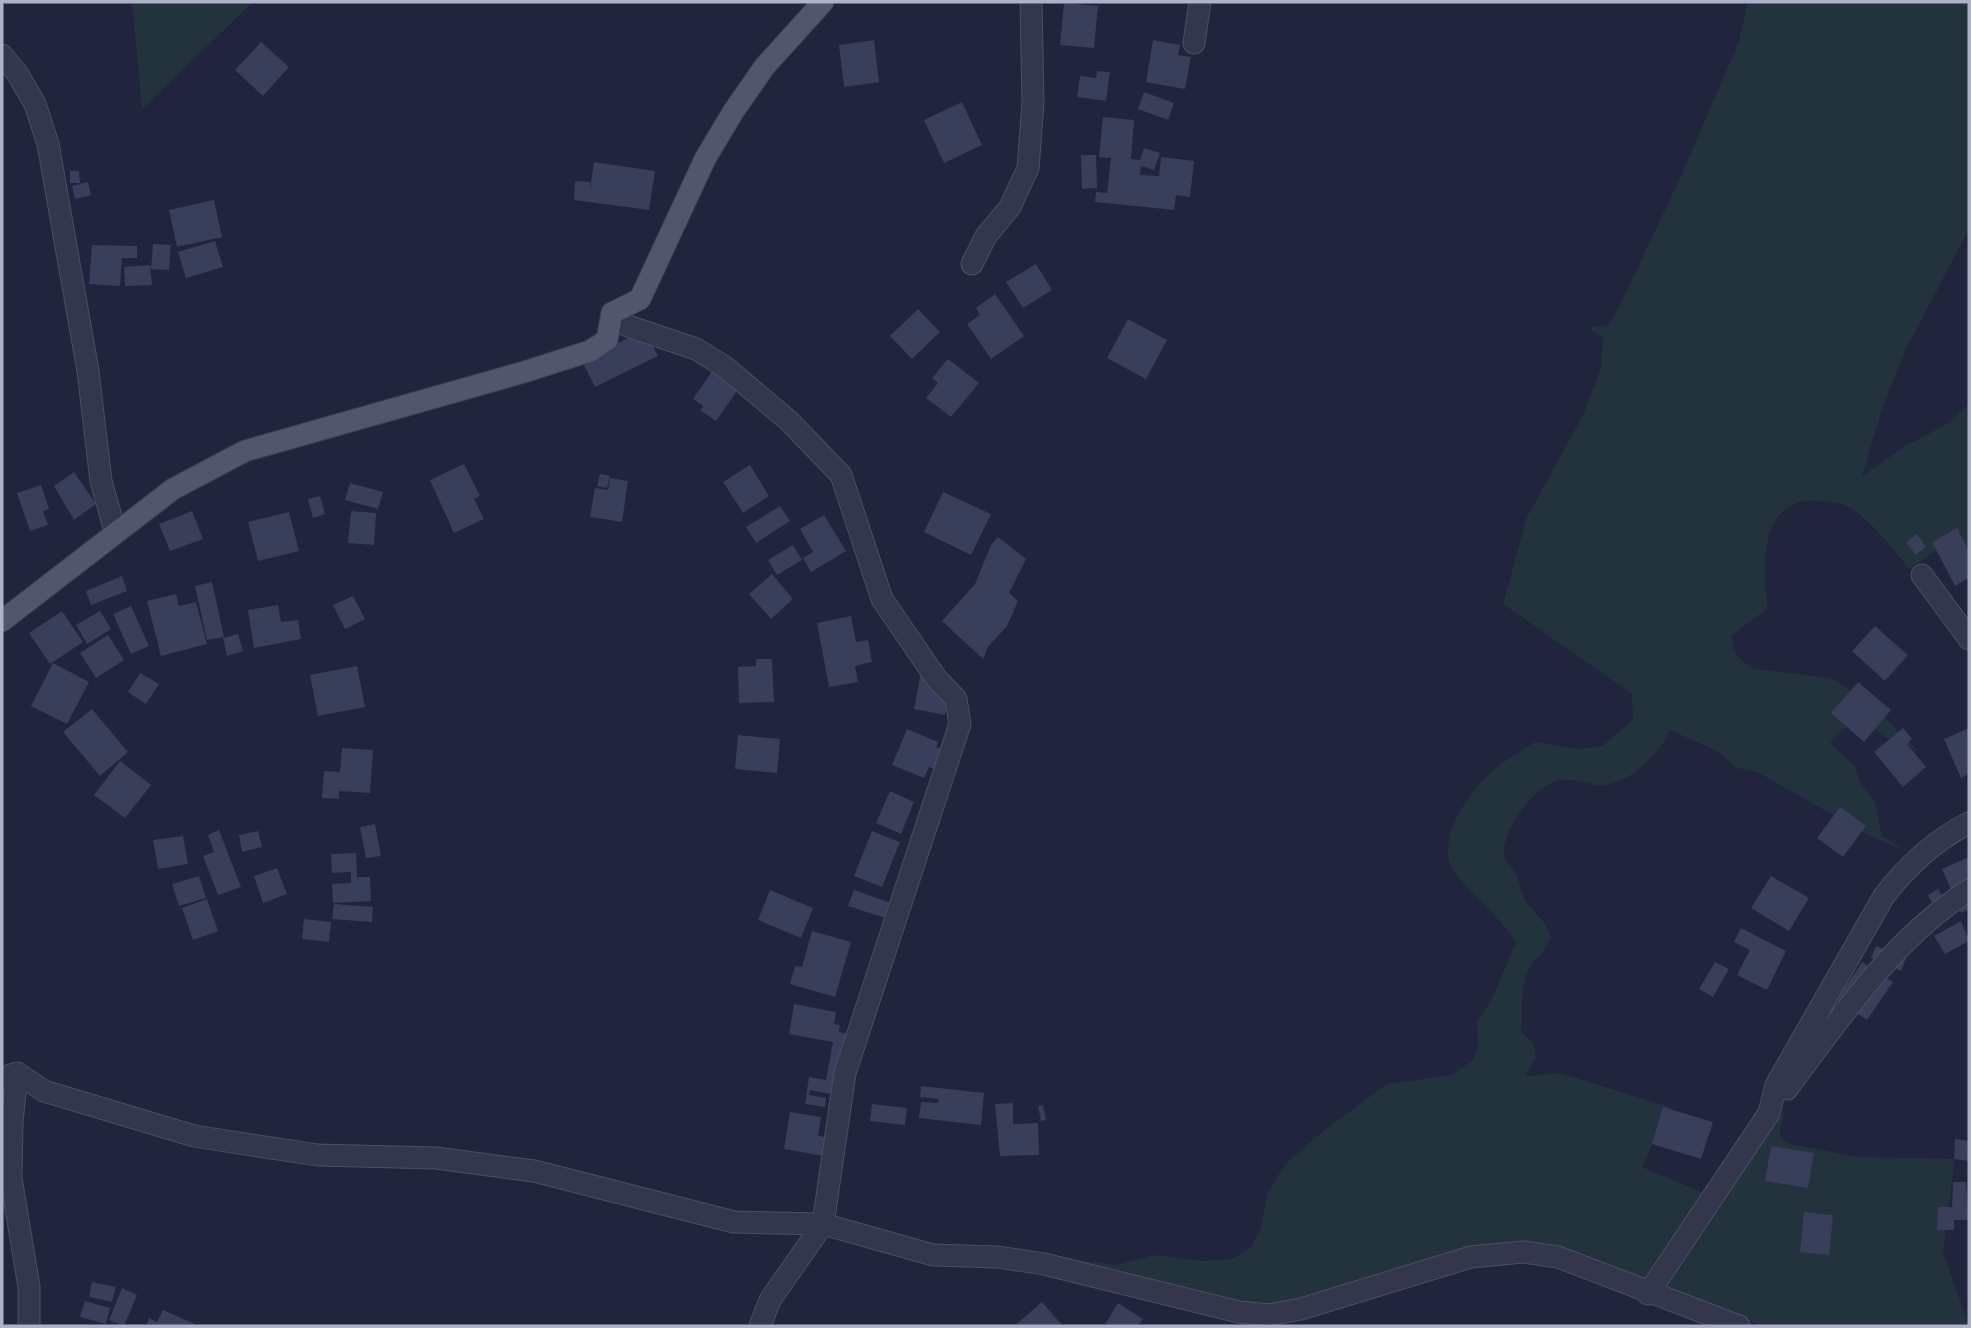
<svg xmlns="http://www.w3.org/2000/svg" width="1971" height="1328" font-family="'Fira Sans',sans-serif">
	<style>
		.green { fill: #22333d }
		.building { fill: #393e5a }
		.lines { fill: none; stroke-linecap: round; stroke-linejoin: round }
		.minor-casing { stroke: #4b4f64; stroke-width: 23 }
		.major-casing { stroke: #3a3e52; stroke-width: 23 }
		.minor { stroke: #34374c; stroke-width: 21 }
		.major { stroke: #51566c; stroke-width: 21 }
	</style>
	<rect width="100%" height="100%" fill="#20243c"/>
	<path class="green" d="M132,2H253L142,109Z
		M1748,2H1969V229L1906,349L1883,406L1862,477L1905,446L1945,425L1969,404V566L1952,540L1909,569C1892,548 1872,521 1849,507C1841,502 1827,502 1818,501C1760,495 1761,569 1768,608L1731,636L1736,655L1753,669L1832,678L1872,705L1918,751L1882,735L1860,714L1830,743L1854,765L1861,784L1869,793L1875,803L1882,836L1906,851L1870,836L1757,772L1737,768L1717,751L1670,730C1660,754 1630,784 1602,785C1588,785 1572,778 1559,780C1535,785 1501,831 1504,855C1506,863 1512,866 1515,872C1521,882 1520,894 1527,903C1538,917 1544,918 1551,937C1544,955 1536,956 1529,969C1520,987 1523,1012 1521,1032L1533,1042L1536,1058L1525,1076L1560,1073L1670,1107L1642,1167L1704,1193L1646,1283L1559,1248L1265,1306L1043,1256L1117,1265L1154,1255L1203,1261L1232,1259L1251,1247L1261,1229L1267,1194L1285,1164L1322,1132L1387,1084L1452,1075L1473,1060L1478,1046L1477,1022L1492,999L1516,942C1499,916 1473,897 1455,873C1433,843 1468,793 1490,773C1503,761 1520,752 1535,742L1577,749L1602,746L1633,720L1632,694L1503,604L1527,517L1583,415L1601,368L1603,338L1589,328L1608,325L1618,309L1681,176L1738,44Z
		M1785,1109L1779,1133L1787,1143L1857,1157L1955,1159L1943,1252L1969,1326H1763L1661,1289Z"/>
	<path class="building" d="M1064,3L1098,6L1094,48L1060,45Z
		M874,40L879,82L844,87L839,45Z
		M1153,40L1180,45L1178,55L1191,57L1185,89L1146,82Z
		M261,42L289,67L263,96L235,70Z
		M1097,71L1110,72L1106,101L1077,97L1080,76L1096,78Z
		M1144,92L1174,103L1168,120L1138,109Z
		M962,102L982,145L944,163L924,120Z
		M1103,117L1134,120L1131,159L1140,160L1144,148L1160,153L1154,170L1141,166L1140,175L1159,176L1161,157L1194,161L1190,197L1176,195L1174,210L1095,202L1096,192L1107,193L1111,158L1099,157Z
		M1081,155H1096L1097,188L1082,189Z
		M594,162L655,171L649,210L574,200L575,181L590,182V190Z
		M70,171H79L80,183H70Z
		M88,182L91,195L75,199L72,186Z
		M214,200L222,237L177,247L169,210Z
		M215,241L223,267L186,278L178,252Z
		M153,244L171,245L169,270L151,269Z
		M92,245L137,246V258H122L120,286L89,284Z
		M1036,264L1052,290L1023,308L1006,282Z
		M150,265L152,285L125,286L124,267Z
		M995,294L1024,336L991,359L967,324L980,315L976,308Z
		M918,309L940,332L912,359L890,336Z
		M1128,319L1167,340L1146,379L1107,358Z
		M644,330L658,356L595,387L582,361Z
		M948,359L979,383L951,417L926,398L938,383L932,378Z
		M715,367L741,385L716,421L700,410L703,406L693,399Z
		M464,464L480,496L474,499L484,519L454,533L430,480Z
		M750,465L769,496L743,513L723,482Z
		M74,472L96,504L74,520L54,486Z
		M600,474L610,476L607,488L597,486Z
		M610,478L628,481L622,522L590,517L595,488L608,490Z
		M350,483L383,492L378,509L345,500Z
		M41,485L49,509L43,511L48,525L30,531L17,493Z
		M943,492L991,514L971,555L924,532Z
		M320,496L325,514L313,518L308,499Z
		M780,506L790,521L756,543L746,527Z
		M192,511L203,539L170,551L159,524Z
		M351,511L376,513L374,545L348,543Z
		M289,512L299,551L258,561L248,522Z
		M824,515L846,551L811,572L803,558L813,552L800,529Z
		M1957,528L1969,551V578L1955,586L1932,542Z
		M1917,534L1926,547L1916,555L1906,542Z
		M998,537L1026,559L1009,593L1018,601L1007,626L988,647L983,659L942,621L975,584L991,545Z
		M793,545L802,560L777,575L768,560Z
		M772,574L793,599L771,619L749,594Z
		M122,576L127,591L91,605L86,591Z
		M212,582L224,637L207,640L195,586Z
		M176,594L179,606L196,602L207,644L161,656L147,601Z
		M353,596L365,619L345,629L333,605Z
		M278,605L281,622L298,620L301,639L254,648L248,610Z
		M131,606L149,646L131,654L113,614Z
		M62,611L83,642L50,664L29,633Z
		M100,611L111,629L87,644L76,625Z
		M851,616L856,642L868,640L872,662L855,666L858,682L829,687L817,623Z
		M1875,626L1908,655L1885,681L1852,651Z
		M238,634L243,651L227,656L223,638Z
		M108,635L124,660L96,678L80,653Z
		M756,659H772L774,702L739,703L738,667L756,666Z
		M53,663L89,682L67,724L31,706Z
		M357,666L365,707L318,716L310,675Z
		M921,672L952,677L945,715L914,709Z
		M140,673L159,684L146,704L128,692Z
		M1858,682L1891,710L1864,742L1831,713Z
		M92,709L128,752L100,776L63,732Z
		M1903,728L1912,739L1907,744L1926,767L1903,787L1874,752Z
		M1969,728V774L1961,778L1944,739Z
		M907,729L938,742L936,747L949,752L940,771L929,767L924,778L892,765Z
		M738,735L780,739L777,773L735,769Z
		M342,748L373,750L370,793L339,791V799L322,798L324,771L340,772Z
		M120,761L151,785L125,818L94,795Z
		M890,791L914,802L901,834L876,823Z
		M1840,807L1866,826L1843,857L1817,838Z
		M375,824L381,856L366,858L360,827Z
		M219,830L241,887L218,895L203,856L214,852L208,835Z
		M258,831L262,847L242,852L239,835Z
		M872,831L900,842L882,887L854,876Z
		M183,836L188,864L158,869L153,840Z
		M356,853L357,877H370L371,901L333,903L332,884L351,883V872L332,873L331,854Z
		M1969,857V909L1961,913L1942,869Z
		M277,868L287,894L263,903L254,876Z
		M199,876L206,898L179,906L172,884Z
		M1771,876L1809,898L1789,931L1751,908Z
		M1938,889L1945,901L1934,907L1928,895Z
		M770,890L813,908L801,938L758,920Z
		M854,890L891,903L885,918L848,906Z
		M207,899L218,931L193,940L182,908Z
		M334,904L373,907L372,922L332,919Z
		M304,919L331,922L329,942L302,939Z
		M1961,921L1969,941L1945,954L1934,936Z
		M1741,928L1786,951L1767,990L1737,975L1750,950L1734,942Z
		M812,931L851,942L835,997L790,984L795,966L802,967Z
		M1876,946L1906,958L1901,971L1871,958Z
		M1715,962L1729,969L1713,997L1699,989Z
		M1862,962L1893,982L1867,1020L1837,1000Z
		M794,1004L836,1012L834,1024L840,1025L839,1032L852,1035L840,1096L810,1090L809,1095L826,1098L825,1107L805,1104L809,1077L826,1080L833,1042L789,1034Z
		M921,1086L984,1093L981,1125L919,1118L921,1102L938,1103L939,1099L920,1097Z
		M1013,1103V1124L1038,1123L1039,1155L1000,1156L995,1104Z
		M872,1104L907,1108L905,1125L870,1121Z
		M1043,1105L1046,1120L1041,1121L1038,1106Z
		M1663,1107L1713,1122L1701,1159L1652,1144Z
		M790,1112L821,1117L818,1136L826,1137L823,1156L784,1149Z
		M1955,1139L1969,1141V1161L1954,1159Z
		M1771,1146L1814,1153L1808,1188L1765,1181Z
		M1953,1182H1966L1969,1220H1954V1230H1937L1938,1207H1952Z
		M1804,1212L1833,1215L1829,1255L1800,1252Z
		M92,1282L116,1287L112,1302L89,1297Z
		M122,1288L137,1295L124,1326L109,1320Z
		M85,1301L110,1308L106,1324L80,1317Z
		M1042,1302L1063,1326H1014Z
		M1118,1303L1143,1319L1138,1326H1104Z
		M163,1310L195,1324L194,1326H146L149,1318L157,1322Z"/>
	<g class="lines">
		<defs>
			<path id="minor" d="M1194,43L1200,2
				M2,55L17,73L35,104L48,144L88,371L101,481L115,531
				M972,264L986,236L1010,207L1028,168L1033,103L1031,2
				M612,313L628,326L696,349L725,367L789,421L841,475L882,599L936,678L956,699L960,724L845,1073L823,1224L770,1300L760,1326
				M1922,575L1969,639
				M17,1073L12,1122L11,1178L29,1287V1326
				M2,1078L17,1073L44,1091L194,1136L317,1155L436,1158L534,1171L734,1222L823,1224L933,1255L998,1257L1044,1264L1239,1312L1269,1315L1301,1309L1471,1257L1523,1252L1558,1257L1739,1326
				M1787,1089C1841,1017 1893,939 1969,890
				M1648,1294L1769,1113L1776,1085L1884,896C1907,866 1935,840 1969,823"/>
			<path id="major" d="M2,621L173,489L245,451L524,372L590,351L607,340L612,313L640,299L705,159L733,112L765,66L823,2"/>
		</defs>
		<use href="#minor" class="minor-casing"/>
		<use href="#major" class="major-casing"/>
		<use href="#minor" class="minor"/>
		<use href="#major" class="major"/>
	</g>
	<rect width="1971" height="1328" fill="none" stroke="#aeb2c8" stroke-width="7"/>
</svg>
